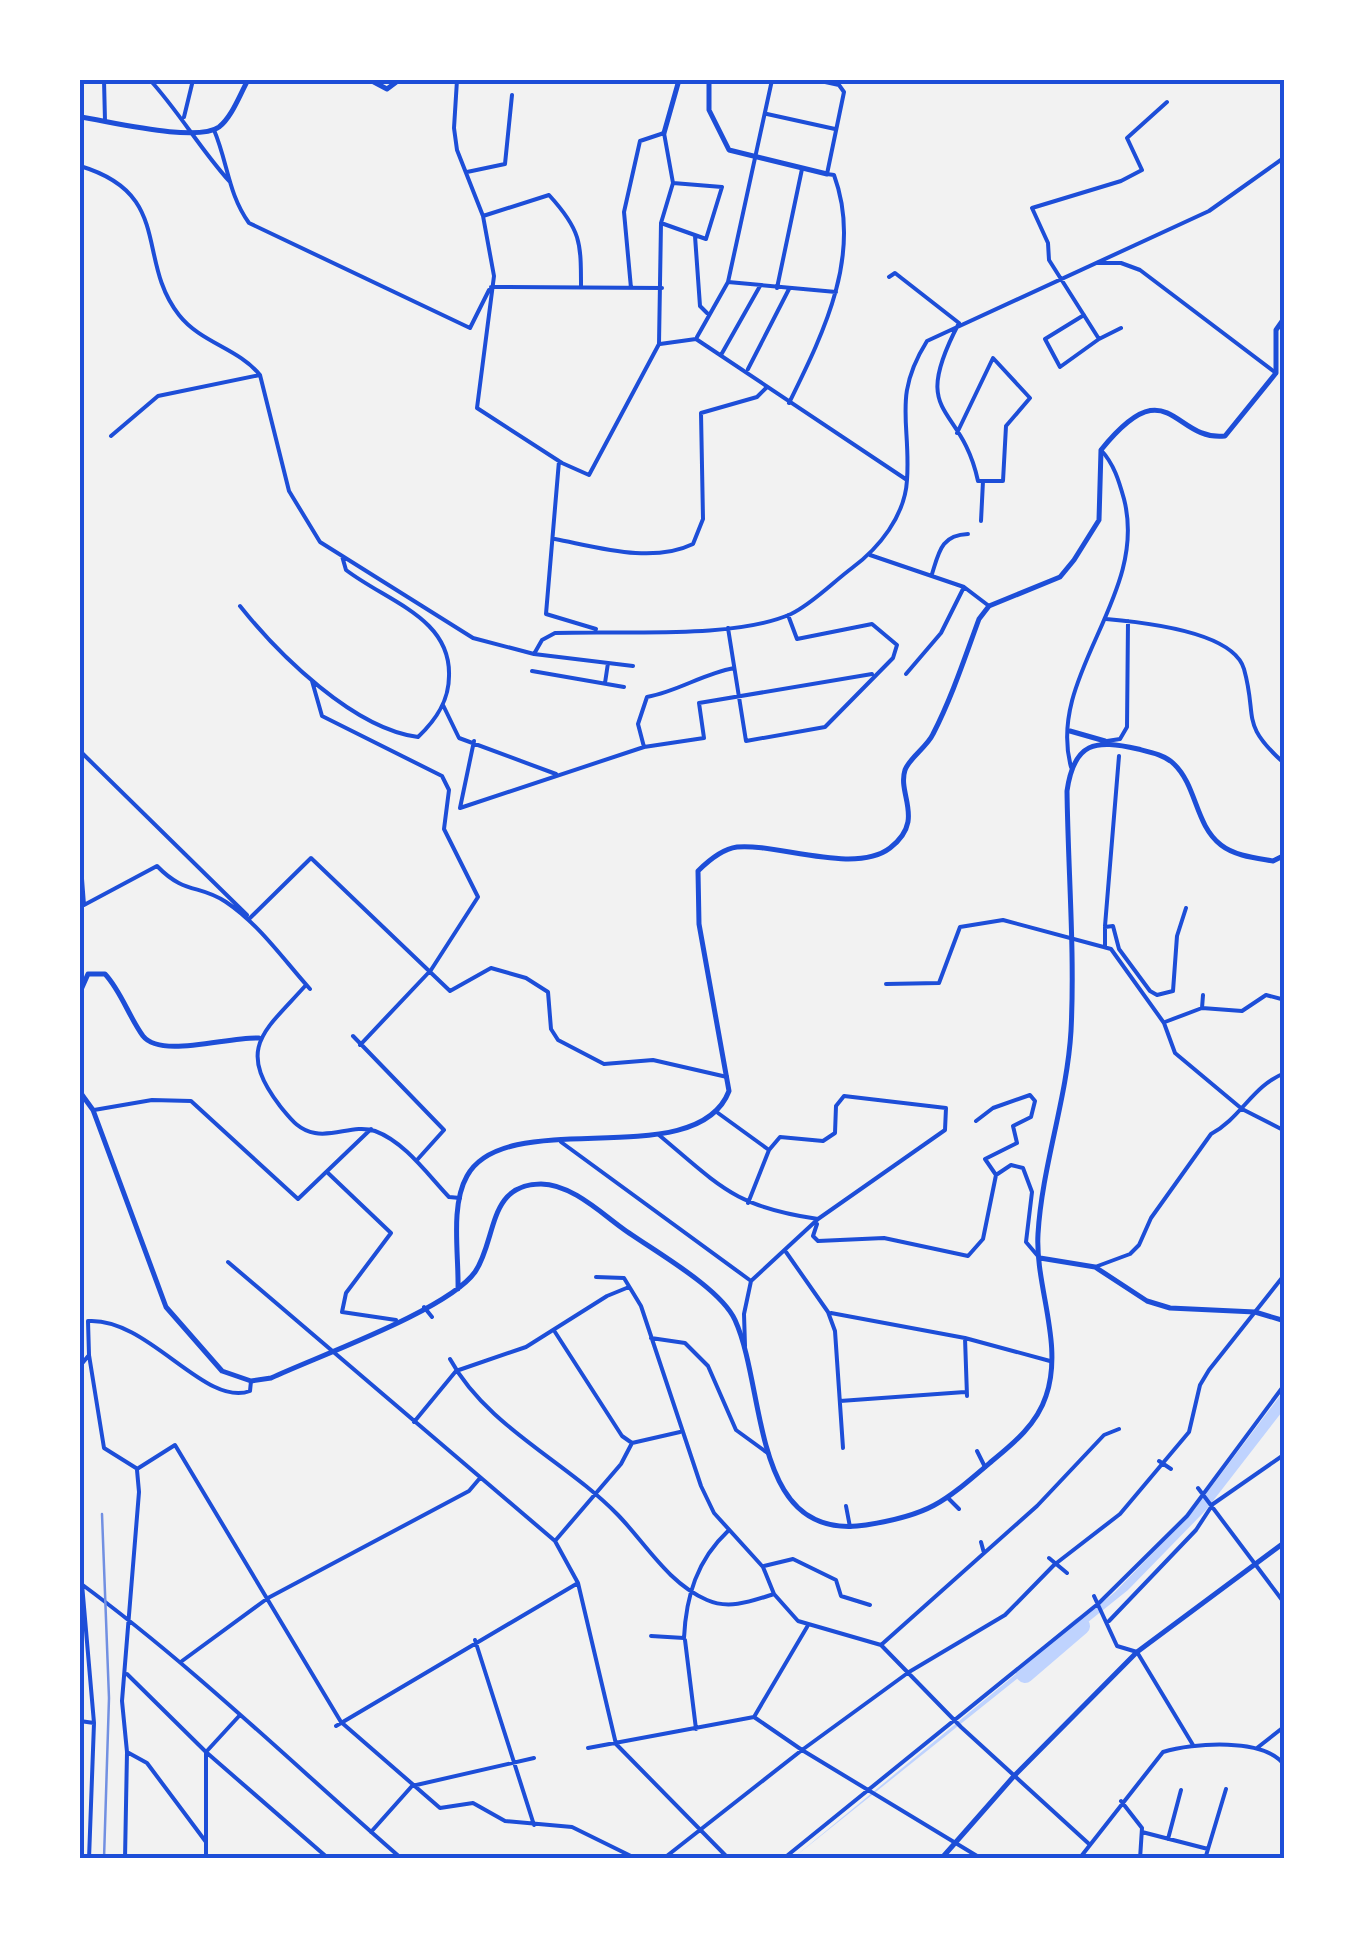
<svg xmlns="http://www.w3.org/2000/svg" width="1365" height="1939" font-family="Lato,sans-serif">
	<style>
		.water { fill: #bfd3fe }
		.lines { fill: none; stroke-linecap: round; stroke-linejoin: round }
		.river { stroke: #bfd3fe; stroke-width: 18 }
		.minor { stroke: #1d4ed8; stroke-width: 4 }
		.tertiary { stroke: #1d4ed8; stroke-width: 5 }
		.rail { stroke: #7290e2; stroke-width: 2.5 }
		.neatline { fill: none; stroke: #1d4ed8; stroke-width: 4 }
	</style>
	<rect width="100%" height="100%" fill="#f2f2f2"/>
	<path class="water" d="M1285,1389V1408L1206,1510L1128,1590L792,1859L1115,1592L1193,1511Z"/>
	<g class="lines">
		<path class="river" d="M1025,1674L1081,1626"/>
		<path class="minor" d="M104,80L105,121
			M150,80C180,113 200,149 230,182
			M457,80L454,128L457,150L483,216L494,276L477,408L562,463L589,475L659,344L661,223L673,183L664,133L640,141L624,212L631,288
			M767,114L835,129
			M184,117L193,80
			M214,130C228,163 228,194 249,223L470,328L489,290
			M80,166C174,194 135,259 179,315C201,343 238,348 260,375L289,491L320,542L473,638L534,654L542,640L555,633C621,630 732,640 791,614C812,604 832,583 852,568C879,548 905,516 907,480C911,422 892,397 927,341L1209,211L1285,157
			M467,172L505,164L512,95
			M483,216L549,195C581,230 581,242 581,287
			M661,223L706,239L722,187L673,183
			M695,236L700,306L707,313
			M1098,263H1121L1140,270L1276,373
			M889,277L895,273L959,323
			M728,282L836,292
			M491,287L662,288
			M777,288L802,169
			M1084,315L1045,339L1060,367L1099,339
			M1121,328L1099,339L1049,260L1048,243L1032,208L1121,181L1142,170L1127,138L1167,102
			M697,337L728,282L772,80
			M660,344L696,339L907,480
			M721,355L760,286
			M748,369L789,289
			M789,403C824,332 863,254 834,175L827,174L844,92L839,85L816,80
			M957,433L993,358L1030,398L1006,426L1003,481H978C961,401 908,420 959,323
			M111,436L158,396L260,375
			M559,461L546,614L596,629
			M981,521L983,481
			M555,539C597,547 652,564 693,544L703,519L701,413L757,397L767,387
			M870,555L964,587L989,606
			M932,574C939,552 941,535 968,534
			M240,606C279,655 354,729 418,737C436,720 449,701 449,676C451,618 388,602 346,570L342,556
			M1106,619C1141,622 1233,631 1244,669C1258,719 1239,723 1285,764
			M728,628L746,741L825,727L893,658L897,645L872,624L797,639L788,615
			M534,654L633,666
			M532,671L624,687
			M906,674L941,633L964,587
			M312,681L322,716L442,776L449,790L444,829L478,897L431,970L360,1045
			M605,683L608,663
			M443,705L459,738L556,774
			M474,741L460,808L644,747L704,738L699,703L872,674
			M1107,741L1120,739L1127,727L1128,621
			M644,747L638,724L647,697C679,691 702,674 734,668
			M80,751L247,915
			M1071,767C1046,675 1149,596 1124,499C1119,481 1114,464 1101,450
			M80,853L84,905L157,866C185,895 199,884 226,902C259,924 283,959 310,989
			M249,919L311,858L450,991L491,968L526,978L548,992L551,1029L558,1040L604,1064L653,1060L727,1077
			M1105,926L1119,756
			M1105,947V927L1113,926L1119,949L1150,991L1157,995L1173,991L1177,936L1186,908
			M886,984L939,983L960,927L1003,920L1111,949L1164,1023L1175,1053L1242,1109L1285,1131
			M306,985C265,1031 235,1047 280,1106C290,1118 298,1130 315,1133C335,1137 355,1124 375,1131C405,1142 428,1175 449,1197L460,1198
			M1202,1008L1203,995
			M1165,1022L1202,1008L1242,1011L1266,995L1285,1000
			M353,1036L444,1130L417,1160
			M94,1110L152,1100L191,1101L298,1199L371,1129
			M718,1113L769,1150
			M976,1121L993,1108L1030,1095L1035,1101L1031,1117L1013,1126L1017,1143L985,1159L996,1175
			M659,1135C721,1187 735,1207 818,1219
			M561,1142L751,1281
			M328,1173L391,1233L346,1293L342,1312L396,1320
			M817,1224L813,1236L818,1241L884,1238L968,1256L983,1239L996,1175L1011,1165L1023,1168L1032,1192L1026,1242L1037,1255
			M786,1252L828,1312L835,1331L843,1448
			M228,1262L555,1541L578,1583L616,1744L729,1859
			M1095,1267L1130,1254L1139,1245L1151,1218L1211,1134C1241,1118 1253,1085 1285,1073
			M596,1277L624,1278L641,1306L701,1486L714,1513L763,1567L774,1594L798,1621L881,1645L961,1727L1088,1843
			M424,1307L432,1317
			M831,1313L965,1338L967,1396
			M555,1332L622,1436L632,1443L680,1432
			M651,1338L685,1343L708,1366L736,1430L769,1454
			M965,1338L1050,1361
			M745,1346L744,1314L751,1281L818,1219L945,1130L946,1108L844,1096L836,1106L835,1133L823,1141L780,1137L769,1150L748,1203
			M450,1359C487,1427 566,1461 618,1515C646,1544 668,1583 707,1600C729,1610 752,1601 774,1594
			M80,1366L89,1355
			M840,1401L965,1392
			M414,1422L456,1371L526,1347L607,1296L629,1287
			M977,1451L985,1467
			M1159,1461L1171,1469
			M136,1468L104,1448L89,1355L88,1321C148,1317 205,1408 250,1391L251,1381
			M137,1469L175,1445L341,1722L440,1808L473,1803L505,1821L572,1827L637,1859
			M1198,1488L1285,1604
			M948,1498L959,1509
			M846,1506L850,1527
			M555,1541L621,1464L632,1443
			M981,1542L984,1553
			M1049,1558L1067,1573
			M764,1566L793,1559L836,1580L841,1596L870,1605
			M80,1583C194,1667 295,1766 402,1859
			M82,1584L94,1723L89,1859
			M1094,1596L1117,1646L1137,1652L1193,1745
			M1109,1621L1196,1530L1213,1504L1285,1454
			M651,1636L684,1638C686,1596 697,1560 728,1531
			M475,1640L534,1825
			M685,1640L696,1729
			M881,1645L1037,1506L1104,1435L1119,1429
			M182,1661L268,1598L469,1491L480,1478
			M127,1674L206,1752L329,1859
			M754,1717L807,1627
			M80,1721L94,1723
			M336,1726L578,1583
			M588,1748L754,1717L802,1750L909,1672L1005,1615L1054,1565L1120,1514L1189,1432L1200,1385L1209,1370L1285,1274
			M1257,1748L1285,1726
			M127,1752L147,1763L206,1842
			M1121,1801L1142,1828L1140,1859
			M371,1832L412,1786L534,1758
			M1142,1832L1208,1849
			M1168,1839L1181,1790
			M125,1859L127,1752L122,1701L139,1492L137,1470
			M206,1859V1752L240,1715
			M663,1859L802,1750L982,1859
			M783,1859L1099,1603L1187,1516L1285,1384
			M1079,1859L1163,1752C1192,1743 1266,1737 1285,1766
			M1205,1859L1226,1789"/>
		<path class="tertiary" d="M370,80L387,89L399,80
			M709,80V110L729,150L827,174
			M80,117C109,121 196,143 219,127C232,117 240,94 248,80
			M664,133L679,80
			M1070,731L1105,741
			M80,992L88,974H105C121,991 129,1017 143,1036C161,1059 229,1036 259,1038
			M80,1092L93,1110L166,1307L222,1371L251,1381L271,1378C318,1356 448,1310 475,1272C497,1240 487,1184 541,1184C570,1184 599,1211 622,1228C652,1250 720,1287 735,1320C767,1390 750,1543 866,1525C930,1515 943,1503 992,1461C1014,1443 1037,1424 1046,1396C1064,1344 1035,1286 1038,1234C1042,1166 1067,1099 1071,1031C1075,952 1068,870 1067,791C1074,742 1095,739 1138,749C1150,752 1165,755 1174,764C1197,786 1195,825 1221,845C1235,856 1256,858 1273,861L1285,855
			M1040,1258L1095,1267L1147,1301L1170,1308L1255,1312L1285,1321
			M458,1289C459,1255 450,1206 467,1176C506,1104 697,1175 729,1091L699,924L698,871C708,861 722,849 737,847C776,843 855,875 890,848C926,820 897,795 905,770C910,757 927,747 933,734C952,697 965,657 979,619L989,606L1060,577L1074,560L1099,520L1101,450C1169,366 1173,442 1225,436L1276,373V330L1285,317
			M941,1859L1014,1776L1137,1652L1285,1542"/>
		<path class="rail" d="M102,1514L109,1698L104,1859"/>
	</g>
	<rect width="1365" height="1939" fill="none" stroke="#ffffff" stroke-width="165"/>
	<rect x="82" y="82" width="1200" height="1774" class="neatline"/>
</svg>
